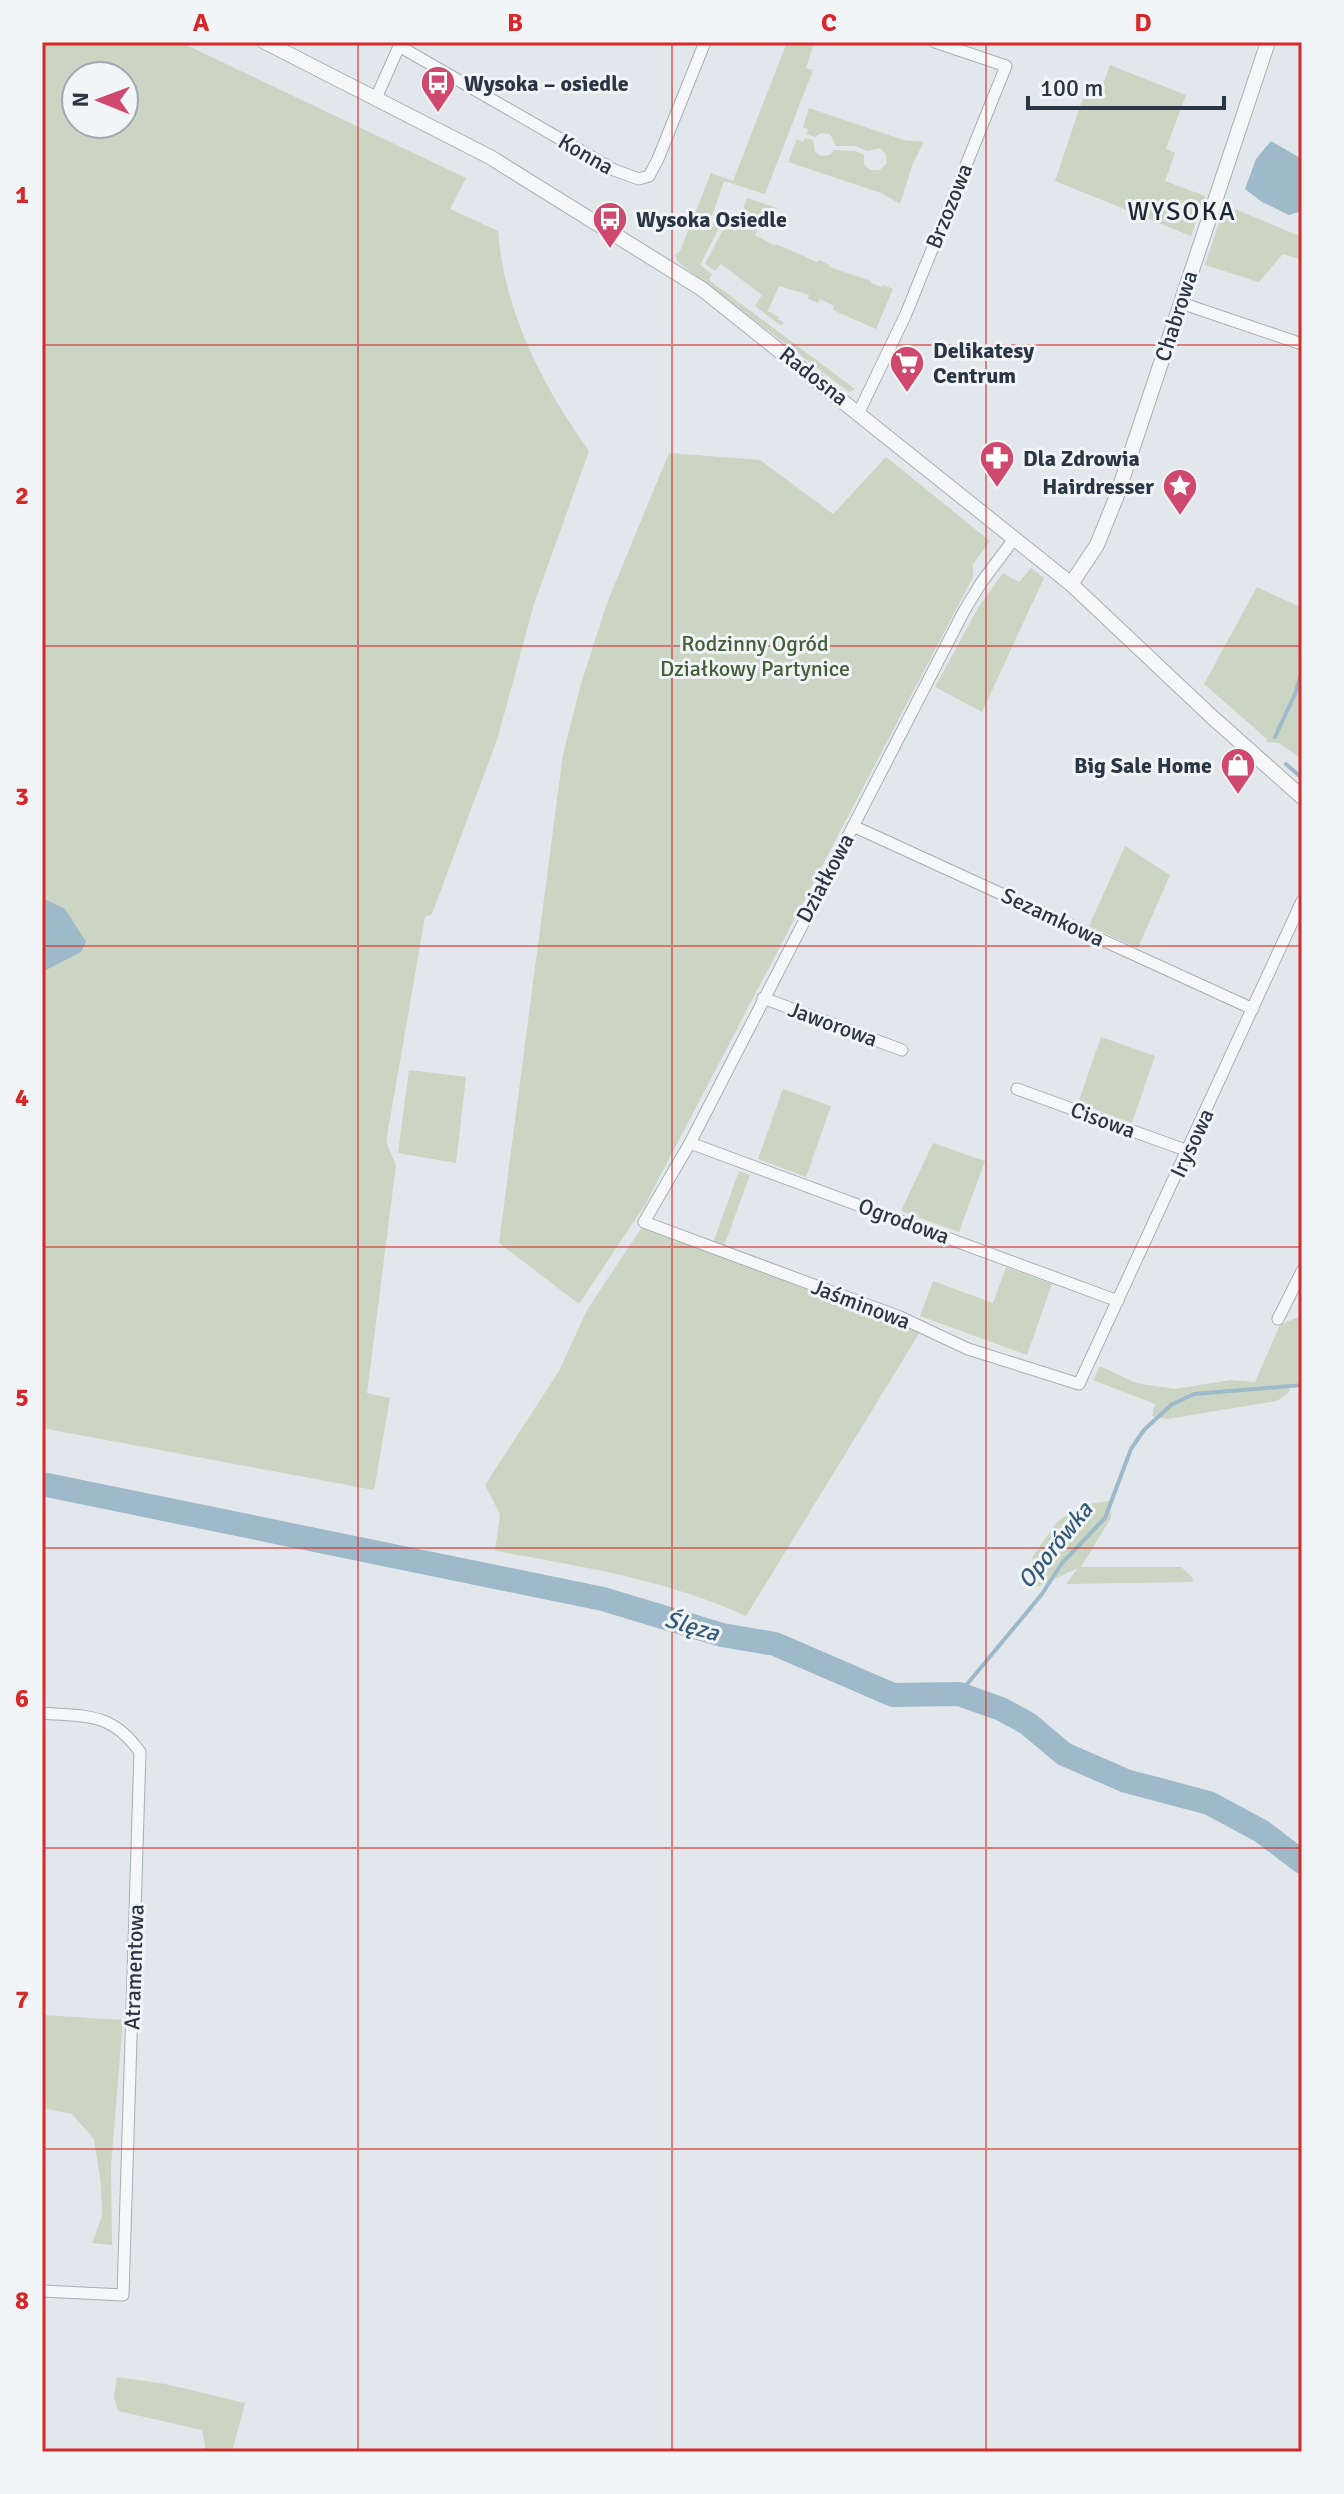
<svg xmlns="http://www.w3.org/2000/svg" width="1344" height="2494" font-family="Signika,sans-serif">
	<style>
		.green { fill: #cad5c3; fill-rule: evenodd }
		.water { fill: #9eb9ca }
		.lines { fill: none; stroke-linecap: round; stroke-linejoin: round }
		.stream { stroke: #9eb9ca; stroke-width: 4 }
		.river { stroke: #9eb9ca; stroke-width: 24 }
		.minor-casing { stroke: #a7aeb5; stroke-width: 13 }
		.tertiary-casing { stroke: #a7aeb5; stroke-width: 16 }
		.minor { stroke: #f5f7f9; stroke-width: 11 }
		.tertiary { stroke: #f5f7f9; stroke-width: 14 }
		.grid { fill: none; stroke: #d62828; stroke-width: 2; stroke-opacity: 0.55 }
		.labels { text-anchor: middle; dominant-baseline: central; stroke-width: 6; stroke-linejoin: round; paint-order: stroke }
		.poi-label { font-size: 22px; font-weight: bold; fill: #2a3643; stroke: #f2f5f8; text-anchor: start }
		.street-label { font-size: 22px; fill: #2a3643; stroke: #f2f5f8 }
		.park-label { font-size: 22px; fill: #445f37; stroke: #f2f5f8 }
		.water-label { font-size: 24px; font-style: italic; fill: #345a77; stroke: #f2f5f8 }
		.quarter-label { font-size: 26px; letter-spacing: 2px; fill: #1c2734; stroke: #f2f5f8 }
		.neatline { fill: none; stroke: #d62828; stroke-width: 3 }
		.grid-label { font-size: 26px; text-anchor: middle; font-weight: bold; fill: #d62828 }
	</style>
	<rect width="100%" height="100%" fill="#e2e7eb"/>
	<path class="green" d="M42,42H180L466,178L450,209L498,231C504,311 543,387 589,451L534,604L498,737L432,914L425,917L386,1142L396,1165L367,1393L390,1398L374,1490L42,1428ZM76,76H124V124H76Z
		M787,42H814L806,68L813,70L765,194L724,181L710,222L720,226L700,265L712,274L709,280L855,389L849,392L679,263L675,255L680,251L711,173L733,181Z
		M1110,65L1186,95L1166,149L1175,153L1165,181L1205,196L1191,236L1055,181L1087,86L1101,90Z
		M809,108L903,140L924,142L913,163L900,204L881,193L788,162L797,139L803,142L805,138L813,140L815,152L821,156L830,155L834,150L855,151L864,155V164L870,170H880L887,163L886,154L880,148L867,151L856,146H836L830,134L821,133L815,137L807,134L808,129L803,127Z
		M747,198L777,208L775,213L765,210L755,235L775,246L776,244L817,262L819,260L829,265V267L871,281V283L882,287L883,285L893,289L876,329L833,310L834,306L820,299L818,303L808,299L809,295L779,286L768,311L779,317L778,319L784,322L781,326L755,306L762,295L721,264L715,271L705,264L724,228L736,231Z
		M1225,205L1302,237V260L1283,254L1259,282L1205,265Z
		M669,453L760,460L833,514L886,457L990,541L973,564V577L646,1203L579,1304L499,1243L563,754L581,684L607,603Z
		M1031,568L1044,578L982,712L935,687L978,608L1003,573L1019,582Z
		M1257,587L1302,608V759L1279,743L1266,742L1267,739L1204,684Z
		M1125,846L1170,875L1138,948L1089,926Z
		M1101,1037L1155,1056L1132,1123L1078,1103Z
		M409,1070L466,1077L456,1163L398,1153Z
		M783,1089L831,1106L806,1177L758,1159Z
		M933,1143L985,1161L959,1232L901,1211Z
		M739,1171L750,1175L724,1246L713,1243Z
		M642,1227L890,1317L920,1332L746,1616C668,1580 579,1566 495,1551L500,1514L485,1485L559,1371L587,1310Z
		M1006,1267L1052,1284L1027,1355L920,1316L933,1281L993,1303Z
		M1302,1315V1383L1290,1384L1289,1392L1277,1401L1167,1419L1152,1416L1155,1404L1093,1380L1100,1366L1136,1383L1175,1389L1231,1380L1255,1382L1280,1325Z
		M1109,1501L1111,1518L1081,1567H1181L1192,1577L1193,1582L1066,1584L1078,1568L1030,1590L1033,1556L1057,1522L1082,1505Z
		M42,2015L123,2020L111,2166L112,2245L92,2243L102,2216L101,2185L94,2139L72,2114L42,2108Z
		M117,2377L165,2384L245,2403L232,2452H206L202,2430L118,2411L114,2397Z"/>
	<path class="water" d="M1271,141L1302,159V211L1289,215L1262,202L1245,189L1256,159Z
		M42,898L65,909L86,942L81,952L42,972Z"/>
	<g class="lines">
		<path class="stream" d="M1275,737L1295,694L1302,671
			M1286,764L1302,778
			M959,1694L1042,1594L1062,1563L1105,1518L1131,1449L1144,1430L1171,1405L1194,1394L1302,1385"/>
		<path class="river" d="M42,1484L603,1599L722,1635L775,1644L893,1695L959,1694L1001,1709L1027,1723L1064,1754L1126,1781L1209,1803L1261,1831L1302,1862"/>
		<defs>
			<path id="minor" d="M399,46L614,170L639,179L649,176L658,159L705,42
				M376,98L401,42
				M1181,303L1302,344
				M859,412L906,314L1006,66L935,42
				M1014,539L981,583L964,611L690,1143L644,1222L900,1317L968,1349L1079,1384L1302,901
				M853,826L1253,1009
				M763,998L902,1050
				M1017,1089L1188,1151
				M690,1143L1118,1301
				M1278,1319L1302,1271
				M42,1713C88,1717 111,1712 140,1752L123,2295L42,2291"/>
			<path id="tertiary" d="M265,42L490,157L702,289L1071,584L1211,716L1302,797
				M1071,584L1097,545L1116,498L1268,42"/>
		</defs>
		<use href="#minor" class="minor-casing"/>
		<use href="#tertiary" class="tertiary-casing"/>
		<use href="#minor" class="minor"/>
		<use href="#tertiary" class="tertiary"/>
	</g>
	<path class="grid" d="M358,42V2452M672,42V2452M986,42V2452M42,345H1302M42,646H1302M42,946H1302M42,1247H1302M42,1548H1302M42,1848H1302M42,2149H1302"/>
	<defs>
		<symbol id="bus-pin" viewBox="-11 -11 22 30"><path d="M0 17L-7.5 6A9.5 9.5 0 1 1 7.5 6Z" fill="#cf486d" stroke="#f2f5f8"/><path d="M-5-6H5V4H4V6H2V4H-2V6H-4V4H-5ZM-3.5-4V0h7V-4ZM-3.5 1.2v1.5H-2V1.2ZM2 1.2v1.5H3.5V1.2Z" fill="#fff"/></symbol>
		<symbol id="supermarket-pin" viewBox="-11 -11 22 30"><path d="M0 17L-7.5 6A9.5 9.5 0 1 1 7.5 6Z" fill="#cf486d" stroke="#f2f5f8"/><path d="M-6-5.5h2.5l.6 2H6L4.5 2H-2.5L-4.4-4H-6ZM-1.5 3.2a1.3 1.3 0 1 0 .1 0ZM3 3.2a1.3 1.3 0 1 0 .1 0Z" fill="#fff"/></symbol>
		<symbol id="pharmacy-pin" viewBox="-11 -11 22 30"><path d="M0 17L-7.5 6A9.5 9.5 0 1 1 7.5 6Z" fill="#cf486d" stroke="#f2f5f8"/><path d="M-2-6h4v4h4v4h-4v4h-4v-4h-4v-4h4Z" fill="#fff"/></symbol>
		<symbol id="sight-pin" viewBox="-11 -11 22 30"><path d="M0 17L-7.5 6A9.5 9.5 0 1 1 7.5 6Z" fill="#cf486d" stroke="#f2f5f8"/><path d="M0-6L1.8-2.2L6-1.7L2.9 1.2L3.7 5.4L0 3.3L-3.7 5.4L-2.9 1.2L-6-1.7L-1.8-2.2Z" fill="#fff"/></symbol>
		<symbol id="shop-pin" viewBox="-11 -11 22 30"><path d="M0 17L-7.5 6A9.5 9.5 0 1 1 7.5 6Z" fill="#cf486d" stroke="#f2f5f8"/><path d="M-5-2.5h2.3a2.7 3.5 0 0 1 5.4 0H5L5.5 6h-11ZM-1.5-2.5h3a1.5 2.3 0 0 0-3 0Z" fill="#fff"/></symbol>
	</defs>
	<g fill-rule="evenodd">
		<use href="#bus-pin" x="418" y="63" width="40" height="54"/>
		<use href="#bus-pin" x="590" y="199" width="40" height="54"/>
		<use href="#supermarket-pin" x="887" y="343" width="40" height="54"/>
		<use href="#pharmacy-pin" x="977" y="438" width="40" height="54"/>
		<use href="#sight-pin" x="1160" y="466" width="40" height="54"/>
		<use href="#shop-pin" x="1218" y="745" width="40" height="54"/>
	</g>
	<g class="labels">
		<g class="poi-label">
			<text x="464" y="83">Wysoka – osiedle</text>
			<text x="636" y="219">Wysoka Osiedle</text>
			<text x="933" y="350">Delikatesy<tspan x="933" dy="25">Centrum</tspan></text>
			<text x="1023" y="458">Dla Zdrowia</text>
			<text x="1154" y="486" text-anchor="end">Hairdresser</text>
			<text x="1212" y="765" text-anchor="end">Big Sale Home</text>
		</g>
		<g class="street-label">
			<text transform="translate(586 154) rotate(30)">Konna</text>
			<text transform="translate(949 206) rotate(-68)">Brzozowa</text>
			<text transform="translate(1176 316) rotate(-72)">Chabrowa</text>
			<text transform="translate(814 376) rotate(38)">Radosna</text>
			<text transform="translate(825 878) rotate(-62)">Działkowa</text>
			<text transform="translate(1053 917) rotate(25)">Sezamkowa</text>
			<text transform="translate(833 1024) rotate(20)">Jaworowa</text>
			<text transform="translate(1103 1120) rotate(20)">Cisowa</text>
			<text transform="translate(1192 1143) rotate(-65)">Irysowa</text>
			<text transform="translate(904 1221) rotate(20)">Ogrodowa</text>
			<text transform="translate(861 1304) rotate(21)">Jaśminowa</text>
			<text transform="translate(134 1967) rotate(-88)">Atramentowa</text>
		</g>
		<g class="park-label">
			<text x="755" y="643">Rodzinny Ogród<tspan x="755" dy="25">Działkowy Partynice</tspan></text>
		</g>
		<g class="water-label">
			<text transform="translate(1055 1545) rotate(-51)">Oporówka</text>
			<text transform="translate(692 1626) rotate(16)">Ślęza</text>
		</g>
		<g class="quarter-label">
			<text x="1182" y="212">WYSOKA</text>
		</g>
	</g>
	<rect width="1344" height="2494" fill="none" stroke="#f2f5f8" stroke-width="88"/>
	<g transform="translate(100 100) rotate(271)"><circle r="38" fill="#f2f5f8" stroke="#a2a9b0" stroke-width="2"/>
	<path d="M0-6L14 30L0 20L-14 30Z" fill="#cf486d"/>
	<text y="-12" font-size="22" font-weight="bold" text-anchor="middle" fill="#2a3643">N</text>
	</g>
	<path d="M1028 96v12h196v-12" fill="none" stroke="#2a3643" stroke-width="4"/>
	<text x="1040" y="96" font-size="24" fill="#2a3643" stroke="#f2f5f8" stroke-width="6" paint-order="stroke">100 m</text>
	<rect x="44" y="44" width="1256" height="2406" class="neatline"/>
	<g class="grid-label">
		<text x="201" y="31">A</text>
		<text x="515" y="31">B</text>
		<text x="829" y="31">C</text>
		<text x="1143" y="31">D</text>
		<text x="22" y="203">1</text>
		<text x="22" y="504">2</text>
		<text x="22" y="805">3</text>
		<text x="22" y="1106">4</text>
		<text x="22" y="1406">5</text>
		<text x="22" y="1707">6</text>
		<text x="22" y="2008">7</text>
		<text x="22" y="2309">8</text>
	</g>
</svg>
